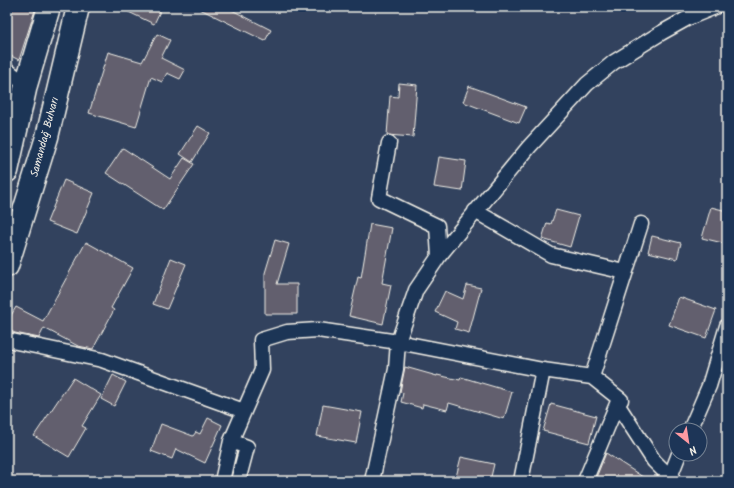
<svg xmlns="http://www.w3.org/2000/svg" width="734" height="488" font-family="Kalam,sans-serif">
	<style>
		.building { fill: #625f6e; stroke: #f4f1e8 }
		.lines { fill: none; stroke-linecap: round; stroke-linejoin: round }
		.minor-casing { stroke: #f4f1e8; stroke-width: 17 }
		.trunk-casing { stroke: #f4f1e8; stroke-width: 25 }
		.minor { stroke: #1d3557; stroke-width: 14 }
		.trunk { stroke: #1d3557; stroke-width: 22 }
		.labels { text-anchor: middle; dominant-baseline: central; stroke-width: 4; stroke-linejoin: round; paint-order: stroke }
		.street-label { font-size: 11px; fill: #f4f1e8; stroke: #1d3557 }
	</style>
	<rect width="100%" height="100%" fill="#32425e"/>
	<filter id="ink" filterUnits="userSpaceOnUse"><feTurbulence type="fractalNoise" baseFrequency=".025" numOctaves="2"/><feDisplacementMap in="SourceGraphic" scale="8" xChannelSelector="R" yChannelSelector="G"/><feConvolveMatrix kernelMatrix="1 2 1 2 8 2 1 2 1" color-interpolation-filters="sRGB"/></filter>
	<g filter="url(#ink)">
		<path class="building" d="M7,7H36L19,60L7,54Z
			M118,7H162L154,24Z
			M196,7H226L271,30L265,41Z
			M157,34L170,40L161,58L185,70L180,79L167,73L162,82L151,77L136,127L89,113L108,52L142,62Z
			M399,83L417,85L413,137L387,135L390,96L398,97Z
			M469,86L526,107L519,123L463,102Z
			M198,126L210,133L192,162L180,154Z
			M123,148L170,179L184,158L194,164L163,210L106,173Z
			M439,157L466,161L462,191L434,187Z
			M64,180L94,193L77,234L47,222Z
			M711,207L727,211V244L702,238Z
			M556,210L579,216L570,247L542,239L547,223L551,224Z
			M370,224L392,228L382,283L391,285L383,324L349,316L358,277L361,278Z
			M652,236L681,243L677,259L648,252Z
			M275,240L289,244L277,284H297V314H265V273Z
			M86,242L133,268L111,308L114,310L93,349L78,346L44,328L39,338L15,333L7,329V322L16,307L43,321Z
			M171,258L186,264L167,309L153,304Z
			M467,285L481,288L469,333L455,329L457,322L435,312L445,291L463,299Z
			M679,297L716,310L706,338L669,325Z
			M405,367L437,376V375L460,380L461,377L512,392L504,419L449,403L447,410L423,404L422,408L401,402L403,393L400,392Z
			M113,375L126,382L114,406L101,399Z
			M73,378L101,395L82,426L86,428L69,457L34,436Z
			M551,404L596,416L589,443L543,431Z
			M323,405L362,412L356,443L317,436Z
			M208,418L222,425L205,463L176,449L172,459L151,451L161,424L193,436L196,432L200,434Z
			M606,453L649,481L595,480Z
			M461,457L494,464L490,481H455Z"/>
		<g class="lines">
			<defs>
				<path id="minor" d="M7,70L26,85
					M389,143L379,198L437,226L439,256
					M475,211L551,255L625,272
					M7,340L102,360L244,411
					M592,377L641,224
					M690,430L709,386L727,326
					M231,441L247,447L238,481
					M670,477L679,454
					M222,481L231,441L262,370L261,340L287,332L318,330L398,342L543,370L592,377L621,400L617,404L654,461L674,481
					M372,481L396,369L398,342L416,290L439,256L529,147L587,84L614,62L661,33L688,18L715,7
					M521,481L543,370
					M585,481L617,404"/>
				<path id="trunk" d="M7,171L26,85L49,7
					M7,266L47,137L78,7"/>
			</defs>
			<use href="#minor" class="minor-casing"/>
			<use href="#trunk" class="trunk-casing"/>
			<use href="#minor" class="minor"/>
			<use href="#trunk" class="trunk"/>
		</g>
	</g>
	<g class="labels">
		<g class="street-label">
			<text transform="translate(45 137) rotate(-75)">Samandağ Bulvarı</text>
		</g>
	</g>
	<rect width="734" height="488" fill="none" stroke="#1d3557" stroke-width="24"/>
	<rect x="12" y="12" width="710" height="464" fill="none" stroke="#f4f1e8" stroke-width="1.5" filter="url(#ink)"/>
	<g transform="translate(688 442) rotate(150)"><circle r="19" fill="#1d3557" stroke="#738091"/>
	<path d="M0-3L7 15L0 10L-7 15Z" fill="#ff9aa2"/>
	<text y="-6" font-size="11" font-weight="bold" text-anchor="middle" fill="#f4f1e8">N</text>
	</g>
</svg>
